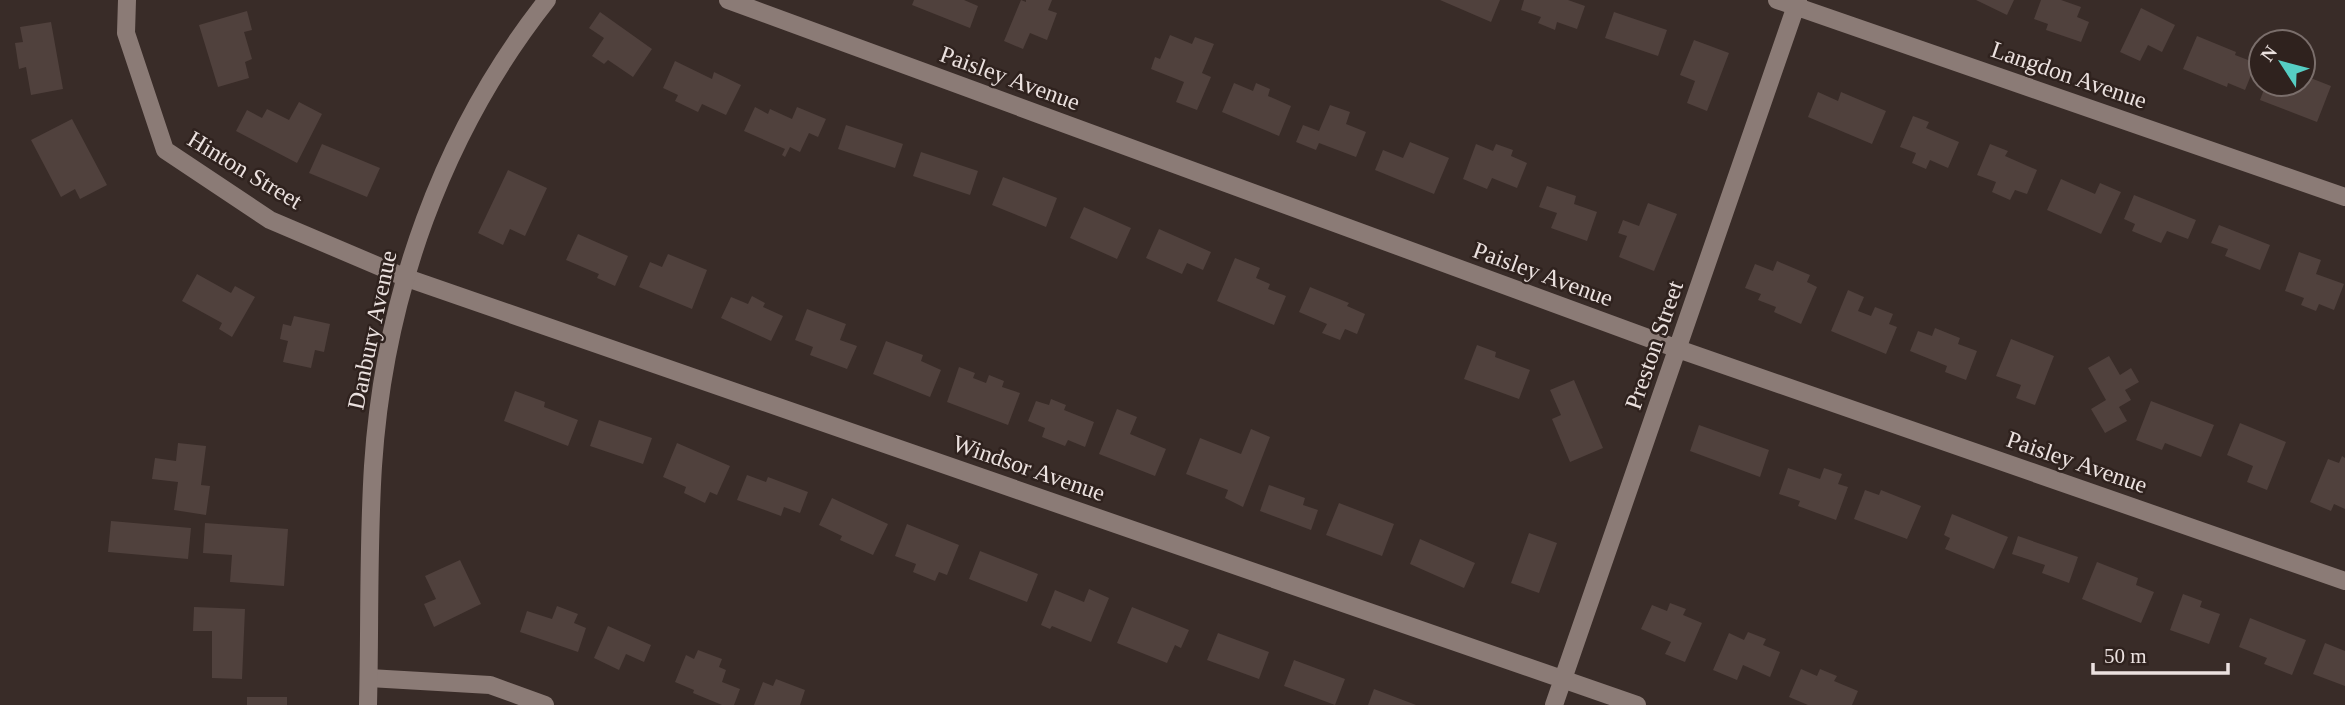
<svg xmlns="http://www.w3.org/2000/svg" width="2345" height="705" font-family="Georgia,serif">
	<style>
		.building { fill: #50413d }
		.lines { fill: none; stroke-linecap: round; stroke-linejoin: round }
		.minor { stroke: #8b7b76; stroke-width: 18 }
		.tertiary { stroke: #8b7b76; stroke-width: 18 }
		.labels { text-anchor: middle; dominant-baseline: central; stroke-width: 5; stroke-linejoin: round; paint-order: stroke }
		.street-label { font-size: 24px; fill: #ebe1df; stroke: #2f221e }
	</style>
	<rect width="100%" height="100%" fill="#392c28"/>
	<path class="building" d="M914,0H964L978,6L970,28L912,5Z
		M1021,0L1026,2V0H1052L1048,10L1057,13L1047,40L1030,33L1023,49L1004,41Z
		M1440,0H1500L1491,22Z
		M1524,0H1568L1585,6L1577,29L1557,22L1555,30L1538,23L1541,17L1521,10Z
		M1976,0H2014L2007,15Z
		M2041,0H2061L2081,7L2077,17L2089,22L2081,42L2046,30L2048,24L2034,19Z
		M2141,8L2175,25L2162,52L2148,45L2140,61L2120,52Z
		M247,11L252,30L244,32L252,59L245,62L249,78L218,87L199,25Z
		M600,12L652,49L633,77L608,60L604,64L592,56L604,38L589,28Z
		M1614,12L1667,30L1658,56L1605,38Z
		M51,22L63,89L31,95L26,67L19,69L15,43L23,42L20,27Z
		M1170,35L1192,44L1195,37L1214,44L1202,73L1211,77L1197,110L1176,102L1184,82L1151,69L1155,57L1160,59Z
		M2197,36L2236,52L2235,55L2256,63L2245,90L2228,83L2227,87L2183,69Z
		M1694,40L1729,53L1707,111L1687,103L1695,81L1680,75Z
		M675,61L712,79L714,72L741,85L726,115L702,104L698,112L675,101L678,95L663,88Z
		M2303,75L2331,86L2317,122L2260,100L2266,84H2303Z
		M1234,83L1253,91L1256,83L1270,89L1268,96L1291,106L1279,136L1222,112Z
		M1818,92L1838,101L1841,92L1886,111L1872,144L1808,117Z
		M299,102L322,114L297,163L236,131L247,110L262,118L267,109L289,120Z
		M1330,105L1350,112L1346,124L1366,132L1356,157L1319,143L1316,150L1296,142L1303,125L1319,131Z
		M755,107L768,114L770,109L792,119L797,107L826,119L818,137L809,133L800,152L790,147L785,157L782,155L785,149L744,131Z
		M1913,116L1929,122L1926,128L1959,142L1948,168L1930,160L1926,169L1912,163L1916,153L1900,147Z
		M72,119L107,185L80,199L75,189L61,197L31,140Z
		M846,125L903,144L895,168L838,149Z
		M1410,142L1449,158L1434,194L1375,170L1383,150L1403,158Z
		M322,144L380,168L367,197L309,173Z
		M1476,144L1493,151L1496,144L1513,150L1511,156L1527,163L1517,188L1492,178L1487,189L1463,179Z
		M1990,144L2008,151L2005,156L2037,170L2027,194L2015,190L2010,200L1992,192L1996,182L1977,175Z
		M921,152L978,171L970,195L913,176Z
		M508,170L547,188L525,236L510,229L503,245L478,233Z
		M1003,177L1057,198L1046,227L992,205Z
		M2061,179L2095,194L2100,183L2121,192L2101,234L2047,210Z
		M1547,186L1576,196L1574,204L1597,212L1587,241L1551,228L1557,213L1539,207Z
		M2134,195L2196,220L2188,239L2167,231L2161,243L2132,231L2135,224L2124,219Z
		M1648,203L1677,214L1654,271L1619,257L1627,236L1618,233L1623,220L1639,226Z
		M1084,207L1131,228L1117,259L1070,238Z
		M2219,225L2270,245L2260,270L2225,256L2228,249L2211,243Z
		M1159,229L1211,252L1203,270L1187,263L1182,274L1146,258Z
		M578,234L628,256L615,286L597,278L599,274L566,260Z
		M2299,252L2321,260L2316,274L2344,284L2334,310L2319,304L2316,311L2301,305L2304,298L2285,291Z
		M668,254L707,270L692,309L639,287L650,262L662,267Z
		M1235,258L1260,268L1256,278L1270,284L1268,289L1286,296L1274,325L1217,301Z
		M1777,261L1810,275L1807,282L1817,287L1801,324L1774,312L1776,307L1758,300L1761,294L1745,288L1755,264L1773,271Z
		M197,274L231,293L235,286L255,297L232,337L219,329L222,323L182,301Z
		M1310,287L1349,303L1347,306L1365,314L1357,334L1345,329L1340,340L1322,333L1327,324L1299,312Z
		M1848,290L1864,297L1858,311L1871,316L1875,307L1893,314L1889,324L1897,327L1886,354L1831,331Z
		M752,296L765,303L763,307L783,316L771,341L721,318L731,297L748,304Z
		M807,309L846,324L840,340L857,346L847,369L810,355L813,347L795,340Z
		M294,316L330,324L324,352L315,350L311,368L283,362L288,341L280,339L283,324L291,326Z
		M1935,328L1960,338L1958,344L1977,351L1966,380L1945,372L1947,366L1910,351L1918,331L1932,336Z
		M2011,339L2054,356L2035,405L2016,398L2021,385L1996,376Z
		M886,341L923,355L921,361L941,370L930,397L873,374Z
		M1477,345L1496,352L1495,357L1530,370L1519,399L1464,379Z
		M2109,356L2120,375L2131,368L2139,382L2125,390L2131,400L2119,407L2127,421L2105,433L2091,409L2106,400L2088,368Z
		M959,367L975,373L973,378L986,383L989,375L1004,381L1002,387L1020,393L1008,425L947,402Z
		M1574,380L1603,448L1570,462L1552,419L1561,415L1550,390Z
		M515,391L545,402L544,407L578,420L568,446L504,421Z
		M1051,399L1066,405L1064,410L1094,422L1085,447L1068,440L1065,446L1042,437L1045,428L1028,421L1036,401L1049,405Z
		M2151,401L2214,425L2201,457L2165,443L2162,450L2136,440Z
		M1117,409L1137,417L1130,434L1166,449L1155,476L1099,454Z
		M599,420L652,438L643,464L590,446Z
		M2240,423L2286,442L2267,490L2247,482L2253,466L2227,455Z
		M1699,425L1769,450L1760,477L1690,451Z
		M1251,429L1270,437L1243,507L1225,498L1228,490L1186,474L1200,438L1241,454Z
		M178,443L206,446L201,485L210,486L206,515L174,510L178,482L152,479L155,458L176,461Z
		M677,443L730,466L717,495L710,492L705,503L684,493L686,487L663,477Z
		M2342,456L2345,458V509L2334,504L2331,511L2310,502L2328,459L2339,463Z
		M1788,468L1820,479L1824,468L1842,474L1838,484L1848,487L1836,520L1798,506L1800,501L1779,494Z
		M747,475L766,482L768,477L808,492L800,513L784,507L781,516L737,500Z
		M1269,485L1305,498L1303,505L1318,510L1311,530L1260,511Z
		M1865,490L1879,495L1881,490L1921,506L1907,539L1854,519Z
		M832,498L888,524L873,555L840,540L842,536L819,525Z
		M1339,503L1394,524L1382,556L1326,535Z
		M1952,514L2008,537L1994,569L1945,549L1950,538L1944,535Z
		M111,521L191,528L188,559L108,552Z
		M205,523L288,529L284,586L230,582L232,555L203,553Z
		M907,524L959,545L947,575L939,572L935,581L913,572L916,564L895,556Z
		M1529,533L1557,543L1539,593L1511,583Z
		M2018,536L2078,557L2069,583L2042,573L2045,565L2012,554Z
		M1420,539L1475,563L1464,588L1410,564Z
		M980,551L1038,574L1027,602L969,579Z
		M460,560L481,604L434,627L424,604L436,599L425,576Z
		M2097,562L2138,578L2136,585L2154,592L2141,623L2082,599Z
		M1089,589L1109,598L1091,642L1052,626L1050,629L1041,625L1055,590L1084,602Z
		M2183,594L2202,601L2200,607L2220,614L2209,644L2170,630Z
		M1670,603L1686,609L1683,615L1702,623L1685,662L1665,654L1671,642L1641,629L1652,605L1667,611Z
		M557,606L578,614L574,623L586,628L578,652L520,632L527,611L552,619Z
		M194,607L245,609L242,679L212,678V631H193Z
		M1132,607L1189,630L1181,648L1175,645L1167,663L1117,643Z
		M2250,618L2306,640L2292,675L2264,664L2267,658L2239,647Z
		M608,626L651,645L644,662L626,654L619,670L594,658Z
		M1748,632L1766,639L1763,645L1780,652L1770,677L1743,665L1737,680L1713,670L1729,633L1744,640Z
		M1218,633L1269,652L1259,679L1207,660Z
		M2325,643L2345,651V686L2313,674Z
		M698,650L722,659L719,667L726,670L722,682L740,689L734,705H722L693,693L694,690L675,682L686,655L694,659Z
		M1294,660L1345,679L1335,705L1284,686Z
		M1801,669L1817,676L1820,669L1837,676L1834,681L1858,691L1852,705H1808L1789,697Z
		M776,679L805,690L800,705H754L763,682L773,686Z
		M1374,689L1416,705H1368Z
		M247,697H287V705H247Z"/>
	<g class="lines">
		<path class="minor" d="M127,0L126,33L165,150L270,220L404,277L1637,705
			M728,0L1678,349L2345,581
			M1777,0L2345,197
			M369,678L490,685L545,705
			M1554,705L1798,0"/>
		<path class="tertiary" d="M368,705C370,625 368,545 373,466C384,297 442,133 547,0"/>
	</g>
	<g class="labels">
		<g class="street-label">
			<text transform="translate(2069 75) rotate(19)">Langdon Avenue</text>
			<text transform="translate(1010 78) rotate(20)">Paisley Avenue</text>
			<text transform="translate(245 170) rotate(31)">Hinton Street</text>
			<text transform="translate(1543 274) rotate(20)">Paisley Avenue</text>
			<text transform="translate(372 330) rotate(-78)">Danbury Avenue</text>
			<text transform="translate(1654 345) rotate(-71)">Preston Street</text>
			<text transform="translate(2077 462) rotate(19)">Paisley Avenue</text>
			<text transform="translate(1029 468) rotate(19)">Windsor Avenue</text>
		</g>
	</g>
	<g transform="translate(2282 63) rotate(306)"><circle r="33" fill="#2f221e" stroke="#7a6e6b" stroke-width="2"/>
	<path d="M0-5L12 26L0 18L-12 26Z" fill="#56cec4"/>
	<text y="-10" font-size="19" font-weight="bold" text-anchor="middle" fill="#ebe1df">N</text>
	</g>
	<path d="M2093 663v10h135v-10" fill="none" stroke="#ebe1df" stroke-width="3.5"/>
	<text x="2104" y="663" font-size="21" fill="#ebe1df" stroke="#2f221e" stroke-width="5" paint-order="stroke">50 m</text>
</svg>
